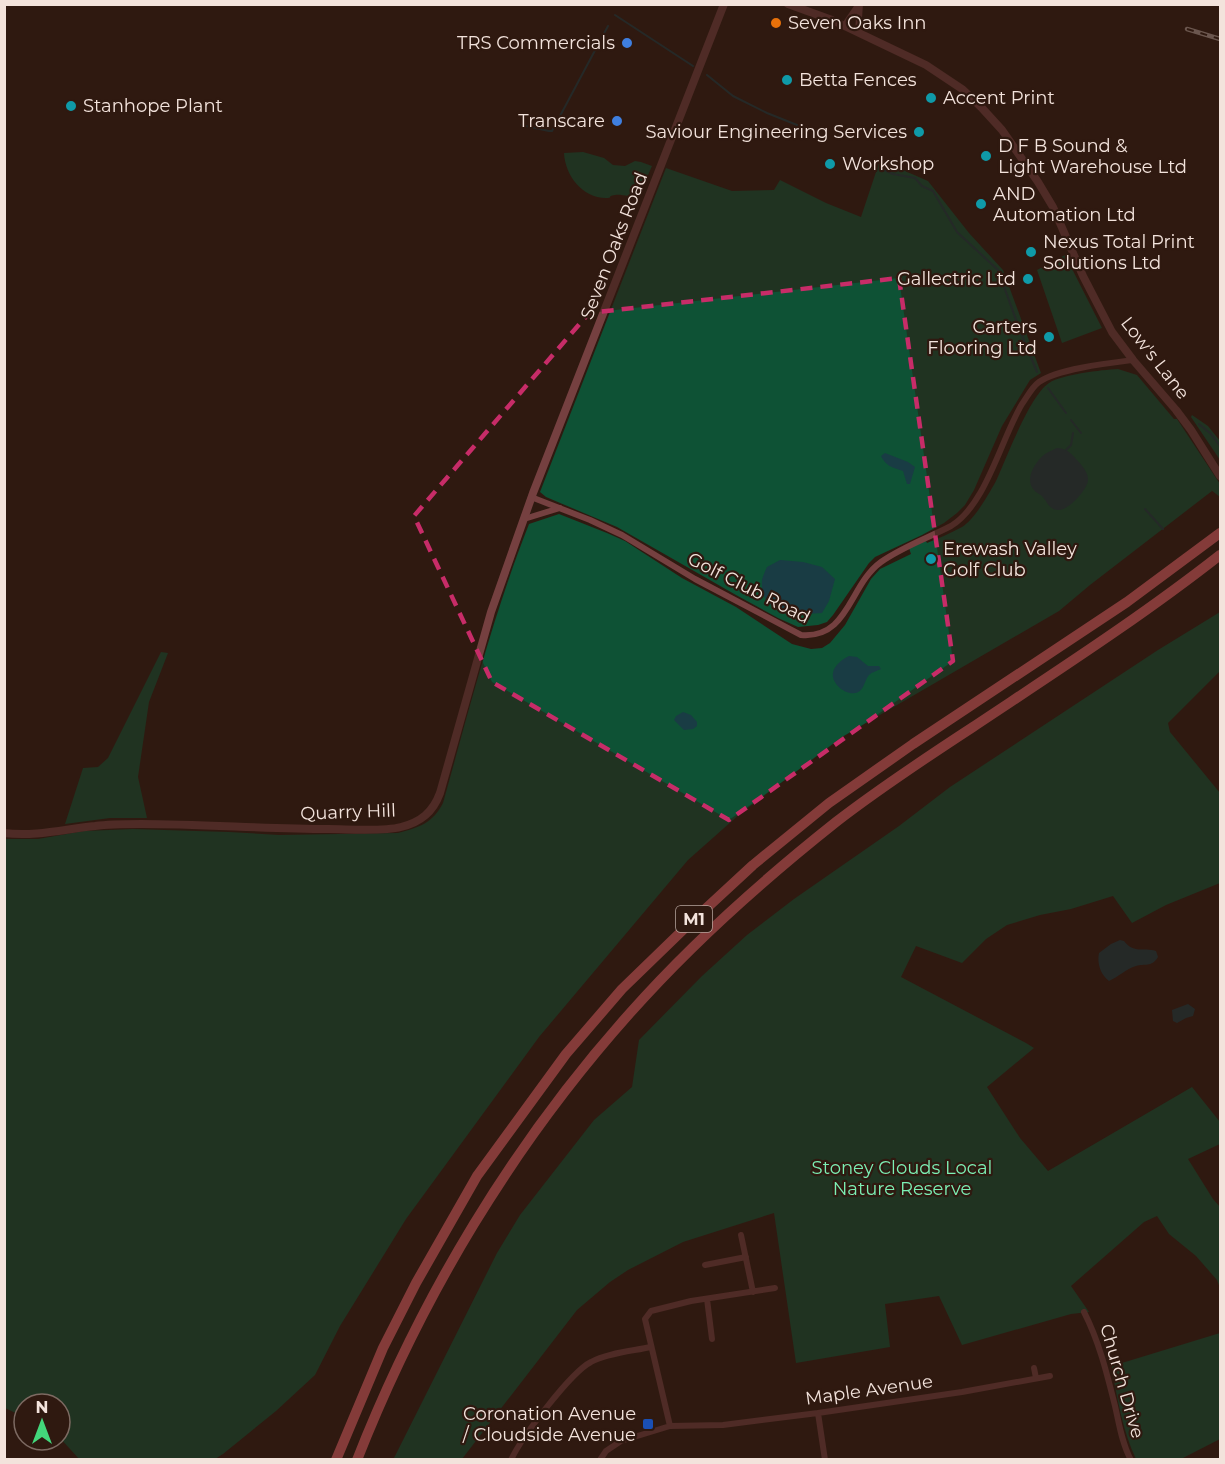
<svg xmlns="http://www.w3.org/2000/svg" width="1225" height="1464" font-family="Montserrat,sans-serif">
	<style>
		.green { fill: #0e5235 }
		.water { fill: #193c44 }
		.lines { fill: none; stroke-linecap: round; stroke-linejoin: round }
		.stream { stroke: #193c44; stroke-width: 2 }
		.minor { stroke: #754040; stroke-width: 6 }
		.tertiary { stroke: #754040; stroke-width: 8 }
		.motorway { stroke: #eb656c; stroke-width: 10 }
		.rail-casing { stroke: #b3a199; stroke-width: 4.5 }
		.rail { stroke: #2f1910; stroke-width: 2; stroke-dasharray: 7; stroke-linecap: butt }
		.marked { fill: none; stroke: #c72c68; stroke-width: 4.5; stroke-dasharray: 12 8; stroke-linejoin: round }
		.food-dot { fill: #e8710a; stroke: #2f1910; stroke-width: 2 }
		.shop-dot { fill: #3f7fe0; stroke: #2f1910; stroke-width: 2 }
		.culture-dot { fill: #0f9aa8; stroke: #2f1910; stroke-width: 2 }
		.transit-dot { fill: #1a4fb4; stroke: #2f1910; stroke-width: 2 }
		.labels { text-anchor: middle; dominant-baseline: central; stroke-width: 4.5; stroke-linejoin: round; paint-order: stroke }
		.shield { fill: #2f1910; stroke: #b8a69f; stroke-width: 1.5 }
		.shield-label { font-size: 16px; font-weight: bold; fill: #f3e3dc }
		.poi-label { font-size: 18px; fill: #f3e3dc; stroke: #2f1910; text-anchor: start }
		.street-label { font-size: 18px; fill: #f3e3dc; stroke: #2f1910 }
		.park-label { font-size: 18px; fill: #7cf0b5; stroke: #2f1910 }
	</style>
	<rect width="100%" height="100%" fill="#2f1910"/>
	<path class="green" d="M583,152L604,158L613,165L625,166L635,161L641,162L652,166L638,198C632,197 621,194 615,195C606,196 614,198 606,198C582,198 565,175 564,153Z
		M880,160L928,181L969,233L1003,270L1041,373L1030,380L1002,426L974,490L965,505L957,513L944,523L922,535L875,557L869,563L833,615L827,622L818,625L798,627L778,618L736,595L617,527L546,497L540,492L666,168L732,191L774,190L780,180L826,203L861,217Z
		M1065,255L1102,328L1062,343L1037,270Z
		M1118,369L1137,375L1174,419H1177L1220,484V497L1211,490L1212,491L1090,585L1059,611L842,737L741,813L688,860L539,1037L406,1219L340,1326L315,1375L276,1411L223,1454L215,1459L80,1460L60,1438V1404H24V1417L5,1408V839H38L84,831L133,829L229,832L279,835L398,833C418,828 433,823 443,803C469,710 493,615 529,524L559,514L607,533L625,541L682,578L736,607L792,644L811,649L822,648L830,643L845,625L871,579L880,569L911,554L909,548L926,541L927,543C939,538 951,533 962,527C975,519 988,495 996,481C1006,459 1030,395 1049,383C1063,374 1101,370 1118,369Z
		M1192,415L1208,426L1220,441V460L1191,417Z
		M1220,612V671L1168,723L1170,732L1220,793V883L1166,905L1132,923L1113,896L1071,909L1040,915L1007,925L986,939L962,963L916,946L901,977L1026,1043L1034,1048L987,1087L1020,1138L1048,1171L1192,1087L1220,1122V1144L1188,1159L1213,1199L1220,1207V1288L1217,1280L1196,1256L1169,1234L1157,1216L1144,1222L1071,1286L1089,1312L1071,1314L962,1345L939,1296L885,1304L890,1347L796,1363L774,1213L683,1242L628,1270L610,1282L577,1310L462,1459L393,1460L497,1253L520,1215L594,1120L632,1087L639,1040L702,976L747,935L794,899L899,826L950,787L1158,650Z
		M161,652L168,653L149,702L138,777L147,818H110L65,824L83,768L98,767L108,758Z
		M1220,1333V1439L1181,1459H1136C1123,1432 1118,1401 1112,1371V1366Z"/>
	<path class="water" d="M1057,448C1066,448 1071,453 1076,459C1081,464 1088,472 1088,479C1089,488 1068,511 1058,510C1053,510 1050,507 1047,503C1047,502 1042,496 1042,496C1040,494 1035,492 1034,490C1024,479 1035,462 1045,454C1048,452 1053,450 1057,448Z
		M885,453L908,462L915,467L910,484H907L903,471C892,467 887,467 881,456Z
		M780,560L803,562L822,567L835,579L829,601L822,613C798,615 759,616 762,580C763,576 765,571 767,567Z
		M849,656L857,657L868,666H879L881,669C877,671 872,672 869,675C864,681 864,692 855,693C845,695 831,683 833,673C834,665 843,659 849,656Z
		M683,712L691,715L697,722V726L693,729L684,730L674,720L676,716Z
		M1120,940L1124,941C1134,954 1143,947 1156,951L1158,957C1151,968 1145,963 1136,966C1126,969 1118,977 1109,981C1100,974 1097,963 1099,953L1111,944Z
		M1188,1004L1195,1009L1193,1016L1186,1018L1177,1023L1173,1021L1172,1010Z"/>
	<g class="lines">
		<path class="stream" d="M615,15L693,66
			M707,75L733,96L767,113L797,125
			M521,125L549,131H552L608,26
			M882,169L893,174L915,178L922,186L933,191L957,232L998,270L1019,328L1037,372
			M1048,388L1066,413
			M1071,420L1081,433
			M1199,424L1211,434L1220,446
			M1066,450L1071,445L1073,433
			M1145,509L1163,529"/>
		<path class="minor" d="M844,26L859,4
			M858,32L860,4
			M531,497L590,520L622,535L695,579L801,635C849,639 849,585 881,562C902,547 928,538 951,526C986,505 1001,439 1022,404C1027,397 1032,387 1039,382C1057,369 1109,363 1133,360
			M524,519L560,508
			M741,1235L753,1292
			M705,1265L746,1257
			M707,1299L712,1339
			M1084,1312C1099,1341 1107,1374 1115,1406C1119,1423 1122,1444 1131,1460
			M1034,1368L1036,1378
			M818,1413L825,1460
			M670,1426L645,1319L651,1311L691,1301L775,1288
			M511,1460C521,1438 571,1372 591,1362C607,1353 633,1351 651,1347
			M600,1460L606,1451L621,1441L670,1426L723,1425L818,1413L962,1392L1050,1376"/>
		<path class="tertiary" d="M788,4L832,20L926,65L962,89L981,107L1002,130L1038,182L1053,207L1083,276L1112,332L1133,360L1176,410L1191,430L1220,476
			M4,833C35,837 65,829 95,826C110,824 126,824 141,824C203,824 266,829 328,829C348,829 382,832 401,827C421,822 433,812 440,793L491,612L533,493L724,4"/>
		<path class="motorway" d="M336,1460L383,1348L416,1283L477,1176L566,1054L622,989L686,927L753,865L829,803L913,744L1127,602L1220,533
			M357,1460C421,1297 513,1144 630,1013C692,943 763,880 836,822C880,788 927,757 973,727C1057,671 1141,617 1220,555"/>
		<defs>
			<path id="rail" d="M1187,29L1220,39"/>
		</defs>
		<use href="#rail" class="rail-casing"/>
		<use href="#rail" class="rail"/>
	</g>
	<path d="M0 0H1225V1464H0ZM899,278L953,661L729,820L492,682L414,516L589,313Z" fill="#2f1910" fill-opacity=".55" fill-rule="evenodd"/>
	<path class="marked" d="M899,278L953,661L729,820L492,682L414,516L589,313Z"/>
	<circle class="food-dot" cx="776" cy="23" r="6"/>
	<g class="shop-dot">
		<circle cx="627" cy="43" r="6"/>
		<circle cx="617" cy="121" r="6"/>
	</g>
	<g class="culture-dot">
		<circle cx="787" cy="80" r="6"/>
		<circle cx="931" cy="98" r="6"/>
		<circle cx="71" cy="106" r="6"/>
		<circle cx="919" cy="132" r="6"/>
		<circle cx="986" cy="156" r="6"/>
		<circle cx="830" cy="164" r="6"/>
		<circle cx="981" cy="204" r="6"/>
		<circle cx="1031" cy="252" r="6"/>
		<circle cx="1028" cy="279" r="6"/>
		<circle cx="1049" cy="337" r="6"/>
		<circle cx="931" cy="559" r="6"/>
	</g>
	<rect class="transit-dot" x="642" y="1418" width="12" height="12" rx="3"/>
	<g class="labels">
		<rect class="shield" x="676" y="906" width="36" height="26" rx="4.5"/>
		<g class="shield-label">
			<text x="694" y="919">M1</text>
		</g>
		<g class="poi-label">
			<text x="788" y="23">Seven Oaks Inn</text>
			<text x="615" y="43" text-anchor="end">TRS Commercials</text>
			<text x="799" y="80">Betta Fences</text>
			<text x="943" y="98">Accent Print</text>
			<text x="83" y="106">Stanhope Plant</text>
			<text x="605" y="121" text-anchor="end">Transcare</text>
			<text x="907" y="132" text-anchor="end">Saviour Engineering Services</text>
			<text x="998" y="146">D F B Sound &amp;<tspan x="998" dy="21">Light Warehouse Ltd</tspan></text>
			<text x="842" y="164">Workshop</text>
			<text x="993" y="194">AND<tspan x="993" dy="21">Automation Ltd</tspan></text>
			<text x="1043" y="242">Nexus Total Print<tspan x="1043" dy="21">Solutions Ltd</tspan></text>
			<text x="1016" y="279" text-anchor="end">Gallectric Ltd</text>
			<text x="1037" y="327" text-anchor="end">Carters<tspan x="1037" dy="21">Flooring Ltd</tspan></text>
			<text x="943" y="549">Erewash Valley<tspan x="943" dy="21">Golf Club</tspan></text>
			<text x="636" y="1414" text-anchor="end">Coronation Avenue<tspan x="636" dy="21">/ Cloudside Avenue</tspan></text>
		</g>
		<g class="street-label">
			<text transform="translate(614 246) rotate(-69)">Seven Oaks Road</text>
			<text transform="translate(1155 358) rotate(52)">Low's Lane</text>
			<text transform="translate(749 588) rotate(27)">Golf Club Road</text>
			<text transform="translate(348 812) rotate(-2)">Quarry Hill</text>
			<text transform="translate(1122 1381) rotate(74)">Church Drive</text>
			<text transform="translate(869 1390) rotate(-8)">Maple Avenue</text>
		</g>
		<g class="park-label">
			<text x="902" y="1168">Stoney Clouds Local<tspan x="902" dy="21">Nature Reserve</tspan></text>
		</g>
	</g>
	<rect width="1225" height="1464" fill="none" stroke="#f3e3dc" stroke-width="12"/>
	<g transform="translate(42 1422)"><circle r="28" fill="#2f1910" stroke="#7d6a62" stroke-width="1.5"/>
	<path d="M0-4.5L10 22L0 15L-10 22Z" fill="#43d77b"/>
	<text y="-9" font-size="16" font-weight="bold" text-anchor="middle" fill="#f3e3dc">N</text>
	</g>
</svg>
